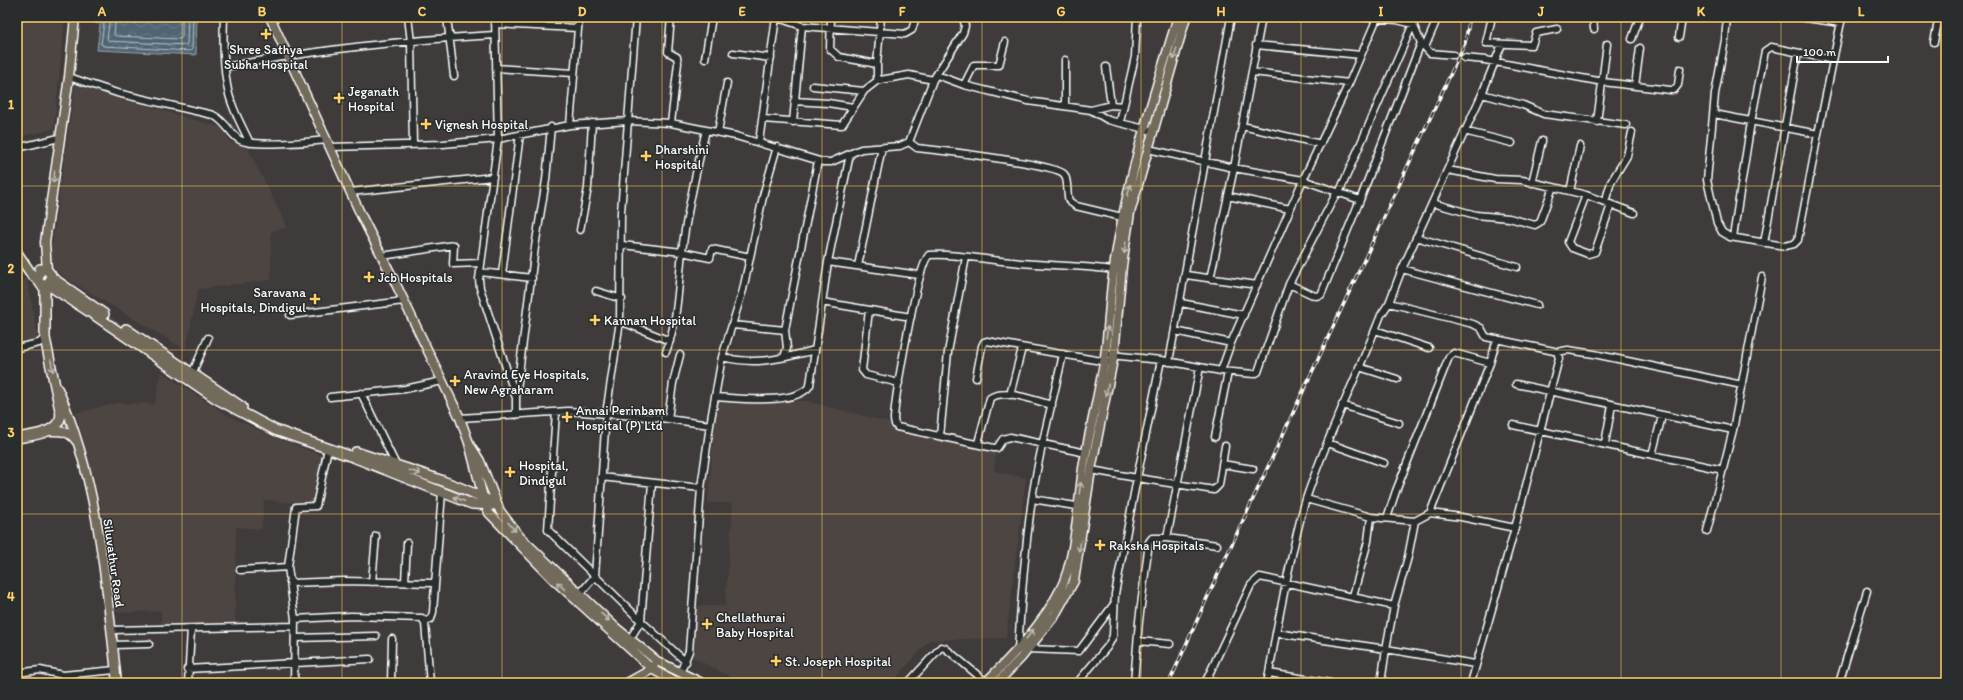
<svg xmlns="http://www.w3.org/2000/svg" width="1963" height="700" font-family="Itim,sans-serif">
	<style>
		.built { fill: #4d4543 }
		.water { fill: url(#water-waves); stroke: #96a3ab }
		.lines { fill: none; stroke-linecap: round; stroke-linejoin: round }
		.shore { stroke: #b9c1c7; stroke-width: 1 }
		.minor-casing { stroke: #fff; stroke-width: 9 }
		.major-casing { stroke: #fff; stroke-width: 11 }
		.highway-casing { stroke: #fff; stroke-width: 12 }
		.minor { stroke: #2a2d2e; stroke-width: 6 }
		.major { stroke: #726b5a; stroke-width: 8 }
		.highway { stroke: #726b5a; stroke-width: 9 }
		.rail-casing { stroke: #fff; stroke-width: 3.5 }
		.rail { stroke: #2a2d2e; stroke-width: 2; stroke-dasharray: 6; stroke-linecap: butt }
		.oneway { stroke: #c0bcb5 }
		.grid { fill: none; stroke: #ffd166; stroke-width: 1; stroke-opacity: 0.55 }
		.poi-dot { fill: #ffd166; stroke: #2a2d2e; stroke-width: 1.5 }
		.labels { text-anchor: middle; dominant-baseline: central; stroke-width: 3; stroke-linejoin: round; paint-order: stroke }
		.poi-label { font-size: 13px; fill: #fff; stroke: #2a2d2e; text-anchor: start }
		.street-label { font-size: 13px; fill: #fff; stroke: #2a2d2e }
		.neatline { fill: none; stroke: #ffd166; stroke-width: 1.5 }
		.grid-label { font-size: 13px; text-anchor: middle; font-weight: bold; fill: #ffd166 }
	</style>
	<defs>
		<pattern id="water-waves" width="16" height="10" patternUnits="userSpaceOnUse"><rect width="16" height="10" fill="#506573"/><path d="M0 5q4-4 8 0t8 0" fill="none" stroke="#6a7c88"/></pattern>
	</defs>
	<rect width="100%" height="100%" fill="#3f3b3a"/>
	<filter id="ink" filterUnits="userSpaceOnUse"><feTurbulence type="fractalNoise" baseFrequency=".025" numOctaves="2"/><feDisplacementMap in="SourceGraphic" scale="8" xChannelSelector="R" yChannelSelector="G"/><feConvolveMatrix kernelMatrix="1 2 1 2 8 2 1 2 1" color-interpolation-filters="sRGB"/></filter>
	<g filter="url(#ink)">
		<path class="built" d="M17,17H65L54,127L51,130L17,137Z
			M75,85L222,128L231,143L247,147L288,228L271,231V280L198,289L186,350L64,277L55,269L50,261Z
			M27,280L38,337L34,341L17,344V281Z
			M161,372L225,414L266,434L323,456L315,505L264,500L262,529L236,527L235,625L161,624V611L116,613L109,545L101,506L76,413L117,403L155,404Z
			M717,399L806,401L996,450L994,471L1026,478L1006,638L929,640L892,683H788L783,680L780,683H742L692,657L697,606H725L733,503H708Z"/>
		<path class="water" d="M101,17H197L196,55L97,50Z"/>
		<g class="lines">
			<path class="shore" d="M105,17L101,44L103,46L190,51L192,49L193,17
				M110,17L107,39L109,41L186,45L187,44L188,17
				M116,17L114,34L115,36L180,39L182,37V17"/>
			<defs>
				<path id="minor" d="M224,17C223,40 223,63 227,85C230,105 241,124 250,143
					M408,17L411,42L413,145
					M447,17L454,76
					M495,17L498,139L479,279L480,288L516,398V415
					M775,17L802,26L905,34L912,30L916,17
					M831,17L830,49L839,57L877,64V77L880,80L909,75L933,80
					M1362,17L1397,20L1413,24L1421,43L1430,53L1454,55
					M1492,17L1486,43L1532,45L1536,33L1557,29
					M1593,17L1594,29
					M1727,17L1725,40L1715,94L1707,180L1717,223L1722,232L1730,237L1785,246L1794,244L1798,240L1818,134
					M1799,17L1841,23
					M97,19L98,17
					M495,24L578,28
					M1679,37L1682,17
					M1632,39L1640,17
					M1934,42L1939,17
					M1256,45L1361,55
					M1425,47L1438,17
					M733,53L771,58
					M1464,58L1485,60L1603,82L1670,90H1674L1678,85L1680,69
					M705,59L712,17
					M1065,60V106
					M877,64L881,17
					M225,67C314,50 405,40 495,35
					M1106,67L1111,105
					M496,68L573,73
					M1252,72L1349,83
					M937,75L964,85L1028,101L1091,110L1108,120L1153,131
					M69,77L117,93L213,115C227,122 231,136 240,140C253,147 310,142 327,140
					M964,85L974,65H999L1005,42
					M813,86L864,91
					M1635,86L1640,48
					M1482,94L1523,105L1544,114L1626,125
					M794,101L828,103L853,107
					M1091,110L1111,105L1123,106
					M1714,114L1818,134L1842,17
					M763,119L842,125L864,91L878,80
					M793,122L802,26
					M1120,122L1135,57L1137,17
					M1597,122L1607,44
					M671,123L678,63L677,57L668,52L671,17
					M570,125L579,17
					M1242,126L1321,144
					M1464,131L1512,143
					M718,132L727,83
					M759,142L776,17
					M909,142L917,148C937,150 1056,164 1064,174C1069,180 1066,193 1069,201L1076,206L1122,217
					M330,147L443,144L498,139L570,125L628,121L671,123L736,136L823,162H831L861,149L900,146L909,142L933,80L963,33L965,26L963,17
					M17,148L59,138
					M1448,170L1495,179L1522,180L1553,187L1586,195L1634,213
					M1532,183L1542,141
					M1570,191L1580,146
					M350,192L493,177
					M1337,192L1360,200L1421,43
					M1339,193L1416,17
					M1586,195L1568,242L1572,248L1588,254L1595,252L1611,205
					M1228,196L1290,209
					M1605,202L1611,182L1627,156L1632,132
					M1432,203L1476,215L1509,218L1535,225L1540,222L1553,187
					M580,230L588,188L592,123
					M1416,237L1517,267
					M1733,237L1751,122L1765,51L1771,47L1833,60
					M1764,243L1798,53
					M622,245L682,252L710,258L712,249L750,257
					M382,256L454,245L453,264L481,263
					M828,262L919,275
					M858,266L882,147
					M1402,269L1482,94L1502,44
					M480,272L532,278
					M502,274L520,134
					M1186,275L1257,285
					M1210,279L1234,168L1262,17
					M1289,284L1315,296L1321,295L1360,200
					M596,291L622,299
					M822,302L911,317
					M1181,303L1244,315
					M1389,303L1473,324L1481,328L1486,337L1554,351L1557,352L1559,358L1515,528L1471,683
					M869,310L862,370L866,375L899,383
					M290,315L404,301
					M620,321L670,341
					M733,325L785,330
					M1375,330L1429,348
					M1175,331L1231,343
					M17,348L39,343L45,338
					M666,352C679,317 678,281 683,244C688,205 697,168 706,130
					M1557,352L1568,350L1594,354L1742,385
					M1110,355L1161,360L1221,371L1231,343L1303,180L1234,168L1148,149
					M722,357C758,366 781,358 815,350
					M784,357L787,348L785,330L818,161
					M1161,360L1137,478L1214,490L1219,485L1225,446
					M1169,362L1231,17
					M1200,367L1167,538L1217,545
					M1359,367L1397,379
					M1221,371L1254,374L1258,372L1289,284L1337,192L1303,180L1349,83L1377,18
					M192,374L208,338
					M976,378L982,346L984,342L987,341L1107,362
					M1516,384L1733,430
					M361,393L396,465
					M1010,395L1022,348
					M330,397L405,389L442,381
					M516,397L535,247L546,180L551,127
					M715,397C737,398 798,406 810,385L828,262L850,154
					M1342,405L1399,423
					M556,412L548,530L595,576L578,596
					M460,418L568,411L661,418L710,425
					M668,419L673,383L680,355
					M1513,425L1723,470
					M940,436L948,352L966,257
					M1215,437L1228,372
					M978,443L990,398C1006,388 1035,401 1052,405
					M1328,443L1384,463
					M1605,443L1612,405
					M1086,453L1010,437L1003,439L997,448H994L897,427C895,425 894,423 894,419C895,397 917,266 929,255C956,253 985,260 1012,262C1046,266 1080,265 1113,270
					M1652,455L1662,416
					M1222,464L1253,469
					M601,477L701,488
					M652,483L641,621L686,662
					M1032,499L1082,507
					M1306,499L1371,517L1415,521L1430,513L1461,517L1515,528
					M1430,513L1490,363L1497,339
					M1387,518L1396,491L1449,357L1454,353L1490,363
					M1707,531L1733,430L1762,277
					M240,570L288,567
					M372,582L376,536
					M405,582L407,543
					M291,583L344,581L434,583
					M1353,596L1368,541L1371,517
					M1394,606L1408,557L1415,521
					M295,619L351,616L422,618L425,623L430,683
					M425,621L431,619L433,612L442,492
					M111,630L295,626
					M1276,633L1269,673L1330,683
					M295,638L376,636
					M630,639L641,621L595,576L606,414L620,321L621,212L636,17
					M1138,641L1170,644
					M113,645L149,644
					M1028,649L1079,651L1114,604
					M1018,650C1021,600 1025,549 1032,499C1039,450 1053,402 1063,354
					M187,669L370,659
					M17,673L40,670L63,675L115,670
					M680,673L689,651L701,488L710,425L722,357L743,290L764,192L777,147
					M1206,680L1217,683
					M188,683L191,629
					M294,683L295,619L288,567L296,507L316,506L328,448
					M391,683L392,639
					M908,683L941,647L945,648L986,682
					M1077,683L1108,646L1113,636L1115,594L1137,478L1091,470
					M1134,683L1139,621L1149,542L1152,538H1167
					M1205,683L1251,585L1260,577L1394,606L1386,649L1276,633C1285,589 1293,542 1306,499C1327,436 1357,377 1381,315L1389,303L1402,269L1537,305
					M1267,683L1269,673
					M1381,683L1386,649L1475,664
					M1839,683L1867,591"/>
				<path id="major" d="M270,17L361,215L394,280L460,418L469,443L483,497L489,513L554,580L652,669L668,678L682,683
					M47,270L45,242L69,77L75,17
					M58,389C99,483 106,583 117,683
					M45,431C58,431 69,429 77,442
					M472,448L480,461L500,511L520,537L614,626L657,661L702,683
					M627,683L652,669L654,665
					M985,683C1013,655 1042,626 1060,590C1076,560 1078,502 1083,468C1089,433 1098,398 1104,363C1109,332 1109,300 1114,268C1126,182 1152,100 1178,17
					M997,683L1021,658L1055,615L1074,581L1091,470L1114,355L1122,266L1130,213L1186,17"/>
				<path id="highway" d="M17,253L32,275L38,280
					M40,269L47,270L51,275L50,281L45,286H42L38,280Z
					M51,277L104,314
					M48,285L96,316L217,399L275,430L353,457L472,504L497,505
					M126,329L242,407
					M17,438C32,435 58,434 61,415L45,338V286
					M356,452C402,468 452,481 496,504"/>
			</defs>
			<use href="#minor" class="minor-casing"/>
			<use href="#major" class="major-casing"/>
			<use href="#highway" class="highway-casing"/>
			<use href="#minor" class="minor"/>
			<use href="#major" class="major"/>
			<use href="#highway" class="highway"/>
			<defs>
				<path id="rail" d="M1169,683L1207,598L1465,43L1470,17"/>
			</defs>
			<use href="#rail" class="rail-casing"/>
			<use href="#rail" class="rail"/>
		</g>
		<defs><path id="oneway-shaft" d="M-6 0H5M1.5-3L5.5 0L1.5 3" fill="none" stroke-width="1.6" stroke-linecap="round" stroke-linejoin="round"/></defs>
		<g class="oneway">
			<use href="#oneway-shaft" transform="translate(1175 54) rotate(106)"/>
			<use href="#oneway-shaft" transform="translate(54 177) rotate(97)"/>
			<use href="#oneway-shaft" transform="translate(1129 190) rotate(-76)"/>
			<use href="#oneway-shaft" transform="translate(1125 248) rotate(98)"/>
			<use href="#oneway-shaft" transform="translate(1107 332) rotate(-83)"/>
			<use href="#oneway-shaft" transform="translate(52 366) rotate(78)"/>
			<use href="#oneway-shaft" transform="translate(1107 390) rotate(101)"/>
			<use href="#oneway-shaft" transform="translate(415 472) rotate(18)"/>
			<use href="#oneway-shaft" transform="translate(1080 488) rotate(-82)"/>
			<use href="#oneway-shaft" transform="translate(459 499) rotate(-157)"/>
			<use href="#oneway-shaft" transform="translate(512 527) rotate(50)"/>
			<use href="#oneway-shaft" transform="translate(1080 546) rotate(98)"/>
			<use href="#oneway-shaft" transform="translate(561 586) rotate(-137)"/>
			<use href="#oneway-shaft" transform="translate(605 617) rotate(43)"/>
			<use href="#oneway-shaft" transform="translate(1030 634) rotate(-53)"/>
		</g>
	</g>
	<path class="grid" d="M182,17V683M342,17V683M502,17V683M662,17V683M822,17V683M982,17V683M1141,17V683M1301,17V683M1461,17V683M1621,17V683M1781,17V683M17,186H1946M17,350H1946M17,514H1946"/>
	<g class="poi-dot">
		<path d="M264 28h4v4h4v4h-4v4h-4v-4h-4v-4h4z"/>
		<path d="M337 92h4v4h4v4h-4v4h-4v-4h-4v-4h4z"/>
		<path d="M424 118h4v4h4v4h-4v4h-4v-4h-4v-4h4z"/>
		<path d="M644 150h4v4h4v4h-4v4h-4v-4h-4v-4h4z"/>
		<path d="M367 271h4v4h4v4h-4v4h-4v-4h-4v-4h4z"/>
		<path d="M313 293h4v4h4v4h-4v4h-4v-4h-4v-4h4z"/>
		<path d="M593 314h4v4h4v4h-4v4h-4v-4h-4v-4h4z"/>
		<path d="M453 375h4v4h4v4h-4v4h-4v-4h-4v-4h4z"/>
		<path d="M565 411h4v4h4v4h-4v4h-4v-4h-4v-4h4z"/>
		<path d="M508 466h4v4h4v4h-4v4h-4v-4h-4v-4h4z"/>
		<path d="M1098 539h4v4h4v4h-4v4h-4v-4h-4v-4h4z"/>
		<path d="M705 618h4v4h4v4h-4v4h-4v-4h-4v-4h4z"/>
		<path d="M774 655h4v4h4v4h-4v4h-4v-4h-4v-4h4z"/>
	</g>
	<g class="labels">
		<g class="poi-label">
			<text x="266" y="49" text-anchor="middle">Shree Sathya<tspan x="266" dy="15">Subha Hospital</tspan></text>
			<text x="348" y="91">Jeganath<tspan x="348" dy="15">Hospital</tspan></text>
			<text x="435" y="124">Vignesh Hospital</text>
			<text x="655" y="149">Dharshini<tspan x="655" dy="15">Hospital</tspan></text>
			<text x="378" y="277">Jcb Hospitals</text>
			<text x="306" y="292" text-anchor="end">Saravana<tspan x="306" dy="15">Hospitals, Dindigul</tspan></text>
			<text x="604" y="320">Kannan Hospital</text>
			<text x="464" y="374">Aravind Eye Hospitals,<tspan x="464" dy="15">New Agraharam</tspan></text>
			<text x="576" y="410">Annai Perinbam<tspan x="576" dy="15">Hospital (P) Ltd</tspan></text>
			<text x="519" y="465">Hospital,<tspan x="519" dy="15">Dindigul</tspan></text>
			<text x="1109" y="545">Raksha Hospitals</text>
			<text x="716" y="617">Chellathurai<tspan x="716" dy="15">Baby Hospital</tspan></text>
			<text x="785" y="661">St. Joseph Hospital</text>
		</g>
		<g class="street-label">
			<text transform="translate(114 563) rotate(82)">Siluvathur Road</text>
		</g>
	</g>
	<rect width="1963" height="700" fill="none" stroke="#2a2d2e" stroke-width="44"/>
	<path d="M1797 56v6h91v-6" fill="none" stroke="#ffffff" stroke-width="2"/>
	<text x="1803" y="56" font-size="12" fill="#ffffff" stroke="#2a2d2e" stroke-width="3" paint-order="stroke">100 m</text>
	<rect x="22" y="22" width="1919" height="656" class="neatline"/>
	<g class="grid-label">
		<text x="102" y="16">A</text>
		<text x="262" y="16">B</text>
		<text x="422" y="16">C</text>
		<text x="582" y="16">D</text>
		<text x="742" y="16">E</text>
		<text x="902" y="16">F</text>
		<text x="1061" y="16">G</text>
		<text x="1221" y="16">H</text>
		<text x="1381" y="16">I</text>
		<text x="1541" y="16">J</text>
		<text x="1701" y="16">K</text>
		<text x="1861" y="16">L</text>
		<text x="11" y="109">1</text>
		<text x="11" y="273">2</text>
		<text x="11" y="437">3</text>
		<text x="11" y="601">4</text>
	</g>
</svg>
